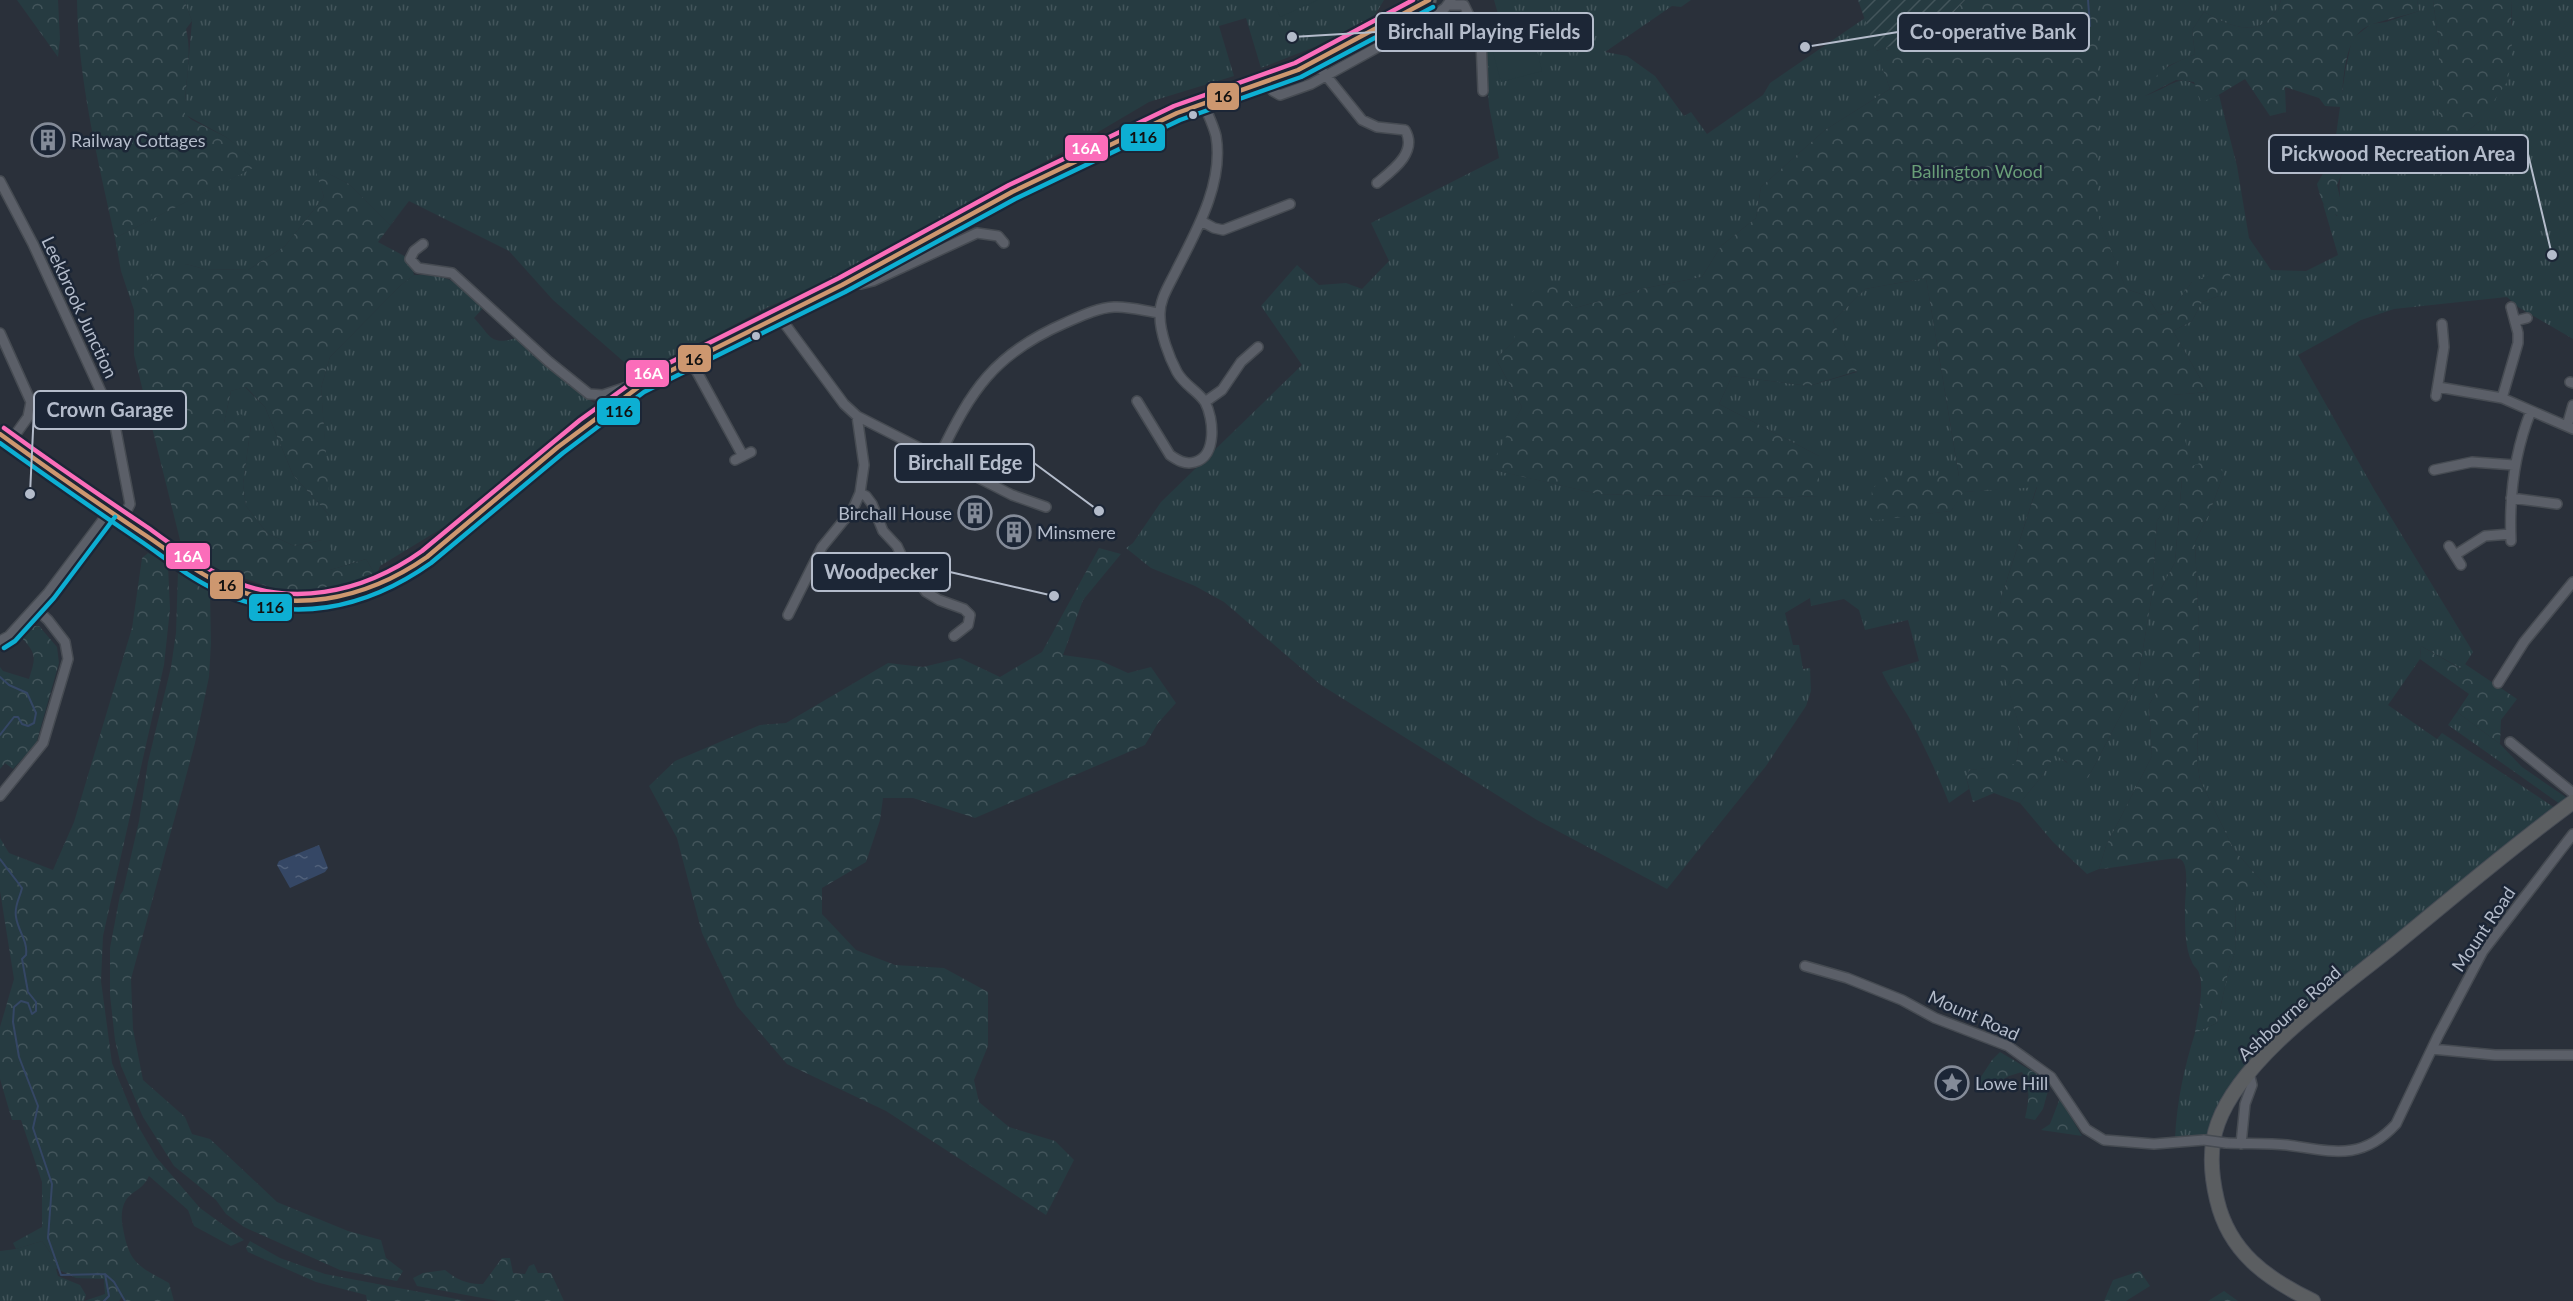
<svg xmlns="http://www.w3.org/2000/svg" width="2573" height="1301" font-family="Lato,sans-serif">
	<style>
		.grass { fill: url(#grass-tufts) }
		.forest { fill: url(#forest-crowns) }
		.garden { fill: url(#garden-furrows) }
		.pitch { fill: #263b41 }
		.water { fill: url(#water-ripples) }
		.lines { fill: none; stroke-linecap: round; stroke-linejoin: round }
		.stream { stroke: #354765; stroke-width: 2 }
		.minor-casing { stroke: #464b52; stroke-width: 12 }
		.highway-casing { stroke: #474c55; stroke-width: 16 }
		.minor { stroke: #5b5f68; stroke-width: 9 }
		.highway { stroke: #5b5e61; stroke-width: 14 }
		.minor-bridge-casing { stroke: #464b52; stroke-width: 12; stroke-linecap: butt }
		.minor-bridge { stroke: #5b5f68; stroke-width: 9 }
		.bus-1-casing { stroke: #1c2636; stroke-width: 9 }
		.bus-2-casing { stroke: #1c2636; stroke-width: 9 }
		.bus-3-casing { stroke: #1c2636; stroke-width: 9 }
		.bus-1 { stroke: #cd976f; stroke-width: 4.5 }
		.bus-2 { stroke: #0dafd3; stroke-width: 4.5 }
		.bus-3 { stroke: #fb6dba; stroke-width: 4.5 }
		.bus-dot { fill: #b4bccb; stroke: #1c2636; stroke-width: 2 }
		.labels { text-anchor: middle; dominant-baseline: central; stroke-width: 5; stroke-linejoin: round; paint-order: stroke }
		.poi-label { font-size: 18px; fill: #b4bccb; stroke: #1c2636; text-anchor: start }
		.park-label { font-size: 18px; fill: #699e78; stroke: #1c2636 }
		.street-label { font-size: 18px; fill: #b4bccb; stroke: #1c2636 }
		.leader { fill: none; stroke: #b4bccb; stroke-width: 2 }
		.callout-dot { fill: #b4bccb; stroke: #1c2636; stroke-width: 2 }
		.callout { fill: #1c2636; stroke: #b4bccb; stroke-width: 2 }
		.callout-label { font-size: 20px; text-anchor: middle; font-weight: bold; fill: #b4bccb }
		.line-badge { stroke: #1c2636; stroke-width: 2 }
		.badge-label { font-size: 16px; text-anchor: middle; font-weight: bold; fill: #fff }
		.pale-badge-label { font-size: 16px; text-anchor: middle; font-weight: bold; fill: #111 }
	</style>
	<defs>
		<pattern id="grass-tufts" width="24" height="20" patternUnits="userSpaceOnUse" patternTransform="scale(1.5)"><rect width="24" height="20" fill="#263b41"/><path d="M3 7l-1-3M5 7V3M7 7l1-3M15 17l-1-3M17 17v-4M19 17l1-3" fill="none" stroke="#43555b"/></pattern>
		<pattern id="forest-crowns" width="20" height="18" patternUnits="userSpaceOnUse" patternTransform="scale(1.5)"><rect width="20" height="18" fill="#263b41"/><path d="M2 6a3 3 0 1 1 6 0M12 15a3 3 0 1 1 6 0" fill="none" stroke="#43555b"/></pattern>
		<pattern id="garden-furrows" width="10" height="10" patternUnits="userSpaceOnUse" patternTransform="scale(1.5)"><rect width="10" height="10" fill="#263b41"/><path d="M-1 1l2-2M0 10L10 0M9 11l2-2" fill="none" stroke="#43555b"/></pattern>
		<pattern id="water-ripples" width="26" height="14" patternUnits="userSpaceOnUse" patternTransform="scale(1.5)"><rect width="26" height="14" fill="#354765"/><path d="M2 4q2-2 4 0t4 0M15 11q2-2 4 0t4 0" fill="none" stroke="#50607a"/></pattern>
	</defs>
	<rect width="100%" height="100%" fill="#2a303a"/>
	<path class="grass" d="M184,0H1384L1375,15L1317,46L1261,68L1246,18L1219,26L1234,76L1149,102L1088,138L827,281L768,307L639,375L553,300L509,251L409,201L390,225L349,184L315,167L324,197L285,246L248,270L204,269L186,264L134,299V310L121,271L115,238L260,164L226,137L184,114L192,21Z
		M1494,0H1691L1681,7L1672,6L1605,52L1627,56L1655,76L1684,116L1691,112L1707,134L1763,95L1770,83L1865,18L1890,89L1825,130L1761,187L1756,218L1721,246L1702,277L1646,288L1575,308L1515,340L1496,359L1522,407L1490,469L1598,494L1773,498L1818,496L1819,456L1719,404L1732,376L1809,386L1857,372L1833,321L1865,289L1926,278L1959,477L1887,476L1871,520L1951,511L1963,492L2037,486L2002,595L1994,639L2020,729L2016,765L1970,770L1966,777L1969,789L1949,803C1938,775 1925,748 1911,721C1902,704 1890,690 1882,672L1919,661L1908,620L1865,630L1859,610L1844,599L1811,606L1810,598L1785,613L1793,645H1799L1803,669L1810,668L1811,691L1806,706L1766,766L1667,889L1537,820L1321,685L1224,602L1195,586L1151,568L1126,548L1133,543L1161,502L1302,365L1261,306L1297,265L1319,285L1346,283L1362,289L1389,261L1371,223L1499,158L1489,106L1483,34L1502,28Z
		M2098,0H2281C2279,7 2276,11 2271,17C2253,38 2224,23 2204,12L2192,30L2195,54L2168,66L2145,96C2183,82 2176,70 2215,97L2219,95L2237,166L2249,238L2271,270L2306,271L2338,255L2323,204L2337,216C2344,202 2336,189 2342,173L2333,156L2345,72L2352,39L2371,24L2386,22L2419,11L2417,0H2433L2439,45V139L2434,166L2438,178L2463,135L2480,121L2512,23L2511,0H2573V339L2518,307L2507,297L2394,309L2361,320L2298,355L2375,491L2473,652L2462,669L2421,646L2420,659L2388,705L2437,739L2442,733L2555,808L2245,1068L2218,1106L2207,1136L2190,1135L2175,1138C2177,1101 2184,1068 2195,1033L2217,1023L2229,968L2235,953L2236,894L2268,888L2234,850L2200,780L2197,761L2200,659L2195,542L2209,514L2224,473L2192,467L2172,395L2208,392L2173,331L2192,321L2202,302L2219,296L2192,282L2170,312L2159,315L2147,296L2126,289L2098,217Z
		M414,275C453,275 457,282 484,307L474,318C491,336 490,346 516,338L596,405L444,527L380,566L376,576L366,559L330,570L322,540L294,546L267,533L246,506L243,484L251,425L224,423L231,391L245,387L265,407L293,475L330,516L321,388L330,357L401,285Z
		M2182,478L2175,562L2161,589V684L2149,705L2152,756L2106,846L2099,869L2087,874L2053,842L2020,803L2042,776L2055,754L2088,778L2137,684L2152,595L2157,521Z
		M2457,712L2500,744L2522,767L2567,798L2560,804L2448,725Z
		M42,1241L52,1255L58,1276L80,1285L86,1295L84,1301H0V1251L16,1249Z"/>
	<path class="forest" d="M17,0H58L60,39L58,57Z
		M77,0H184L192,21L186,29C193,58 184,85 185,114L192,120L226,137L261,164L115,238C98,160 78,80 77,0Z
		M1965,0H2098V216L2126,289L2147,296L2159,315L2170,312L2192,282L2228,267L2231,278L2219,296L2202,302L2192,321L2173,331L2208,392L2173,395L2192,466L2211,459L2224,473L2209,514L2195,542L2200,659L2197,761L2200,780L2234,850L2269,889L2236,895L2235,953L2229,968L2217,1023L2195,1033C2197,1016 2205,990 2199,973C2198,969 2193,966 2192,962C2185,949 2185,926 2185,912C2184,900 2191,864 2180,859C2174,856 2113,869 2099,869L2106,846L2152,756L2149,705L2161,684V589L2175,562L2182,479L2157,521L2152,595L2137,684L2088,778L2071,783L2067,762L2055,755L2042,776L2020,803L1994,793L1973,802L1966,777L1970,770L2016,764L2020,729L1993,639L2002,595L2037,487L1964,492L1951,511L1870,521L1872,489L1887,476H1959L1926,278L1865,289L1833,321L1857,371L1809,386L1732,376L1719,404L1819,456V496L1773,498L1598,494L1489,469L1522,407L1496,359L1515,340L1511,304L1550,281L1575,308L1646,288L1702,277L1721,246L1756,218L1761,187L1825,130L1890,89L1876,51L1937,30Z
		M2281,0H2417L2419,11C2404,16 2388,19 2373,24C2342,33 2344,81 2341,107L2325,106L2319,98L2285,87L2286,112L2270,116L2245,79L2215,97L2201,102L2194,82L2176,80L2145,96C2151,72 2174,63 2195,54L2192,30L2204,12C2224,23 2253,38 2271,17C2276,11 2279,7 2281,0Z
		M2433,0H2511L2512,60L2507,82L2480,121L2463,135L2438,179L2434,166L2439,139V45Z
		M2333,156L2342,173L2337,185L2342,206L2352,214L2349,217C2326,216 2322,204 2317,184Z
		M314,166L349,184L390,225L409,201L378,242L410,259L414,275L401,285L330,357L321,388L331,517L293,475L265,407L246,387L231,391L224,423L241,414L251,425L243,484L246,506L267,533L294,546L322,540L331,548L330,570L366,559L376,576L318,590H279L216,569L181,544L134,355V299L154,272L186,264L204,269L248,270L285,246L324,197Z
		M1099,548L1121,554L1083,600L1063,655L1099,660L1128,673L1151,667L1176,703L1158,723L1145,745L975,818L913,798H883L880,820L866,862L822,888V914L856,950L895,965L944,968L988,992V1046L974,1080L979,1102L1009,1127L1055,1141L1074,1160L1046,1215L886,1111L787,1064L737,1006L702,933L677,838L649,786L675,761L760,725L786,723L888,663L923,667L960,658L1000,677L1042,652Z
		M148,553L168,565L170,609L164,665L103,936L101,981L112,1063L137,1124L156,1157L200,1208L244,1240L231,1246L194,1226L188,1210L149,1176C142,1191 134,1189 126,1200C121,1208 121,1219 123,1228C129,1263 138,1266 169,1283L174,1301H124L123,1295L119,1301H84L105,1294L104,1279L76,1278L55,1268L52,1255L42,1241L16,1249L13,1243L42,1227V1182L21,1120H12L0,1079V1027L14,979L0,891V838L9,853L53,870L74,822L132,628L142,558Z
		M178,571L210,591L211,643L209,677L195,743L131,979L133,1029L143,1080L185,1117L192,1134L210,1139L277,1202L348,1231L381,1240L386,1258L403,1271L397,1281L340,1270L244,1227L226,1214L216,1200L174,1166L143,1117L121,1066L115,1040L110,995V948L120,895L123,891L139,821L148,762L171,667L176,633Z
		M30,626H39L57,647L59,663L36,744L13,769L5,763L0,769V667L3,671L29,679C36,656 37,654 20,636Z
		M2421,646L2461,669L2465,664L2517,699L2501,720L2500,744L2457,712L2469,694L2420,659Z
		M2000,1052L2037,1074L2049,1087L2043,1109L2035,1120L2025,1118C2029,1100 2031,1089 2022,1072L2009,1076L1989,1087L1977,1083L1992,1060Z
		M2060,1098L2082,1136L2041,1130L2050,1124Z
		M250,1241L280,1258L325,1274L467,1301H367L366,1295L316,1282L248,1252L246,1248Z
		M502,1258H510L513,1273L525,1274L529,1266L534,1264L538,1273H551L564,1301H499L417,1286L413,1278L423,1273L445,1270C456,1279 468,1285 483,1284Z
		M2140,1271L2150,1286L2126,1301H2104L2113,1280Z
		M2224,1291L2238,1301H2208Z"/>
	<path class="garden" d="M1858,0H1965L1937,30L1876,51Z"/>
	<path class="pitch" d="M1273,0H1318L1280,17Z
		M1533,34L1542,71L1501,82L1491,45Z"/>
	<path class="water" d="M319,845L328,868L325,872L290,888L277,865L279,861Z"/>
	<g class="lines">
		<path class="stream" d="M2088,0L2090,26
			M0,677L9,685L27,693L36,713L34,723L28,726L22,724L18,717H14L0,735
			M0,859L22,888C20,898 14,905 16,917C18,931 28,941 26,955L22,959L28,992L36,1002V1011L32,1014L28,1003L21,1001L14,1007L13,1022L19,1057L38,1106L33,1128L52,1184L48,1238L61,1275L105,1274L114,1282L125,1301
			M104,1301L109,1296L105,1274"/>
		<defs>
			<path id="minor" d="M1449,5H1464L1481,40L1483,91
				M1315,62L1362,120L1377,127L1405,130C1418,152 1393,170 1377,183
				M1265,82L1273,91L1280,95L1311,84L1427,20L1445,8L1451,0
				M0,181L33,244L114,420L130,504L122,520
				M1201,221L1214,228L1223,230L1290,204
				M423,244L414,251L410,259L418,268L452,273L548,361L589,394L603,395L630,386H638
				M857,276L861,284L873,281L977,233L998,236L1004,243
				M779,316L844,404L857,416L1012,495L1046,507
				M2515,321L2527,318
				M0,333L31,402L28,417L10,442
				M691,361L743,456
				M2570,382L2573,383
				M2438,387L2502,398L2573,429
				M2436,396L2444,347L2442,324
				M2502,398L2518,343V333L2511,307
				M1137,401L1170,455C1177,460 1185,465 1195,462C1217,456 1214,419 1205,402C1198,391 1184,385 1177,372C1169,357 1160,333 1160,316C1159,299 1170,284 1177,269C1197,230 1224,182 1216,136C1213,124 1207,113 1203,102
				M1205,402L1222,390L1241,362L1258,347
				M2567,426L2573,405
				M939,457C971,390 994,354 1065,323C1081,316 1097,308 1114,307C1128,306 1145,311 1159,313
				M735,460L751,452
				M2434,470L2472,462L2514,465
				M860,493L866,496L872,504L883,531L897,546L904,561L926,592L939,600L964,609L970,615L968,625L954,636
				M2511,498L2557,504
				M2511,541C2509,496 2514,453 2531,411
				M2449,546L2461,565
				M2455,555L2485,536L2510,534
				M788,615L822,547L853,509L860,493L864,465L857,416
				M0,641L9,636L48,593L109,512
				M2498,683L2524,642L2573,582
				M2510,742L2573,793
				M0,796L43,743L68,659L65,642L48,620L35,608
				M1805,966L1847,978L1902,1000L1935,1018L2008,1046L2051,1077L2086,1129L2104,1140L2154,1144L2204,1140
				M2432,1049L2495,1055H2573
				M2226,1143C2247,1144 2267,1143 2287,1145C2331,1151 2361,1162 2396,1124L2438,1036L2483,951L2573,834
				M2241,1144L2245,1104L2252,1085L2249,1073"/>
			<path id="highway" d="M0,434C47,468 93,502 142,533C170,552 198,575 230,588C297,615 372,601 427,557C499,501 563,435 640,386L842,285L1012,192L1177,113L1298,70L1429,0
				M2313,1301C2267,1279 2229,1252 2217,1200C2211,1175 2209,1147 2218,1123C2242,1057 2338,991 2392,947C2452,898 2511,847 2573,802"/>
		</defs>
		<use href="#minor" class="minor-casing"/>
		<use href="#highway" class="highway-casing"/>
		<use href="#minor" class="minor"/>
		<use href="#highway" class="highway"/>
		<defs>
			<path id="minor-bridge" d="M2204,1140L2226,1143"/>
		</defs>
		<use href="#minor-bridge" class="minor-bridge-casing"/>
		<use href="#minor-bridge" class="minor-bridge"/>
		<defs>
			<path id="bus-1" d="M0,434C47,468 94,501 142,533C167,549 190,569 218,582C288,617 365,600 427,557L558,447L640,386L842,285L1012,192L1177,113L1298,70L1429,0"/>
			<path id="bus-2" d="M0,443C46,476 92,508 139,540C164,557 188,577 216,590C290,626 366,609 431,563L563,453L644,392L845,292L1015,199L1180,120L1301,77L1433,7
				M4,648L15,641L54,598L115,517"/>
			<path id="bus-3" d="M4,428C51,462 99,495 147,527C171,544 194,562 220,575C288,610 363,593 422,551L580,420L637,379L839,278L1009,185L1174,106L1295,63L1413,0"/>
		</defs>
		<use href="#bus-1" class="bus-1-casing"/>
		<use href="#bus-2" class="bus-2-casing"/>
		<use href="#bus-3" class="bus-3-casing"/>
		<use href="#bus-1" class="bus-1"/>
		<use href="#bus-2" class="bus-2"/>
		<use href="#bus-3" class="bus-3"/>
	</g>
	<defs>
		<symbol id="building-ring" viewBox="-11 -11 22 22"><circle r="9.5" fill="#1c2636" stroke="#848b98" stroke-width="1.5"/><path d="M-4-6H4V6H1V3H-1V6H-4ZM-2.5-4.3h1.7v1.8h-1.7ZM.8-4.3h1.7v1.8H.8ZM-2.5-1h1.7V.8h-1.7ZM.8-1h1.7V.8H.8Z" fill="#848b98"/></symbol>
		<symbol id="sight-ring" viewBox="-11 -11 22 22"><circle r="9.5" fill="#1c2636" stroke="#848b98" stroke-width="1.5"/><path d="M0-6L1.8-2.2L6-1.7L2.9 1.2L3.7 5.4L0 3.3L-3.7 5.4L-2.9 1.2L-6-1.7L-1.8-2.2Z" fill="#848b98"/></symbol>
	</defs>
	<g fill-rule="evenodd">
		<use href="#building-ring" x="29" y="121" width="38" height="38"/>
		<use href="#building-ring" x="956" y="494" width="38" height="38"/>
		<use href="#building-ring" x="995" y="513" width="38" height="38"/>
		<use href="#sight-ring" x="1933" y="1064" width="38" height="38"/>
	</g>
	<g class="bus-dot">
		<circle cx="1193" cy="115" r="5"/>
		<circle cx="756" cy="336" r="5"/>
	</g>
	<g class="labels">
		<g class="poi-label">
			<text x="71" y="140">Railway Cottages</text>
			<text x="952" y="513" text-anchor="end">Birchall House</text>
			<text x="1037" y="532">Minsmere</text>
			<text x="1975" y="1083">Lowe Hill</text>
		</g>
		<g class="park-label">
			<text x="1977" y="171">Ballington Wood</text>
		</g>
		<g class="street-label">
			<text transform="translate(80 307) rotate(65)">Leekbrook Junction</text>
			<text transform="translate(2483 929) rotate(-56)">Mount Road</text>
			<text transform="translate(2289 1013) rotate(-42)">Ashbourne Road</text>
			<text transform="translate(1974 1015) rotate(24)">Mount Road</text>
		</g>
	</g>
	<path class="leader" d="M1292 37L1376 32M1805 47L1898 32M2552 255L2528 154M30 494L34 410M1099 511L1034 463M1054 596L950 572"/>
	<g class="callout-dot">
		<circle cx="1292" cy="37" r="6"/>
		<circle cx="1805" cy="47" r="6"/>
		<circle cx="2552" cy="255" r="6"/>
		<circle cx="30" cy="494" r="6"/>
		<circle cx="1099" cy="511" r="6"/>
		<circle cx="1054" cy="596" r="6"/>
	</g>
	<g class="callout">
		<rect x="1376" y="13" width="217" height="38" rx="6"/>
		<rect x="1898" y="13" width="191" height="38" rx="6"/>
		<rect x="2269" y="135" width="259" height="38" rx="6"/>
		<rect x="34" y="391" width="152" height="38" rx="6"/>
		<rect x="895" y="444" width="139" height="38" rx="6"/>
		<rect x="812" y="553" width="138" height="38" rx="6"/>
	</g>
	<g class="callout-label">
		<text x="1484" y="39">Birchall Playing Fields</text>
		<text x="1993" y="39">Co-operative Bank</text>
		<text x="2398" y="161">Pickwood Recreation Area</text>
		<text x="110" y="417">Crown Garage</text>
		<text x="965" y="470">Birchall Edge</text>
		<text x="881" y="579">Woodpecker</text>
	</g>
	<g class="line-badge">
		<rect x="1206" y="82" width="34" height="29" rx="6" fill="#cd976f"/>
		<rect x="1120" y="123" width="46" height="29" rx="6" fill="#0dafd3"/>
		<rect x="1064" y="134" width="45" height="28" rx="6" fill="#fb6dba"/>
		<rect x="677" y="344" width="35" height="29" rx="6" fill="#cd976f"/>
		<rect x="625" y="359" width="45" height="29" rx="6" fill="#fb6dba"/>
		<rect x="596" y="397" width="45" height="29" rx="6" fill="#0dafd3"/>
		<rect x="165" y="542" width="46" height="28" rx="6" fill="#fb6dba"/>
		<rect x="209" y="571" width="35" height="29" rx="6" fill="#cd976f"/>
		<rect x="248" y="593" width="45" height="29" rx="6" fill="#0dafd3"/>
	</g>
	<g class="badge-label">
		<text x="1086" y="154">16A</text>
		<text x="648" y="379">16A</text>
		<text x="188" y="562">16A</text>
	</g>
	<g class="pale-badge-label">
		<text x="1223" y="102">16</text>
		<text x="1143" y="143">116</text>
		<text x="694" y="365">16</text>
		<text x="619" y="417">116</text>
		<text x="227" y="591">16</text>
		<text x="270" y="613">116</text>
	</g>
</svg>
